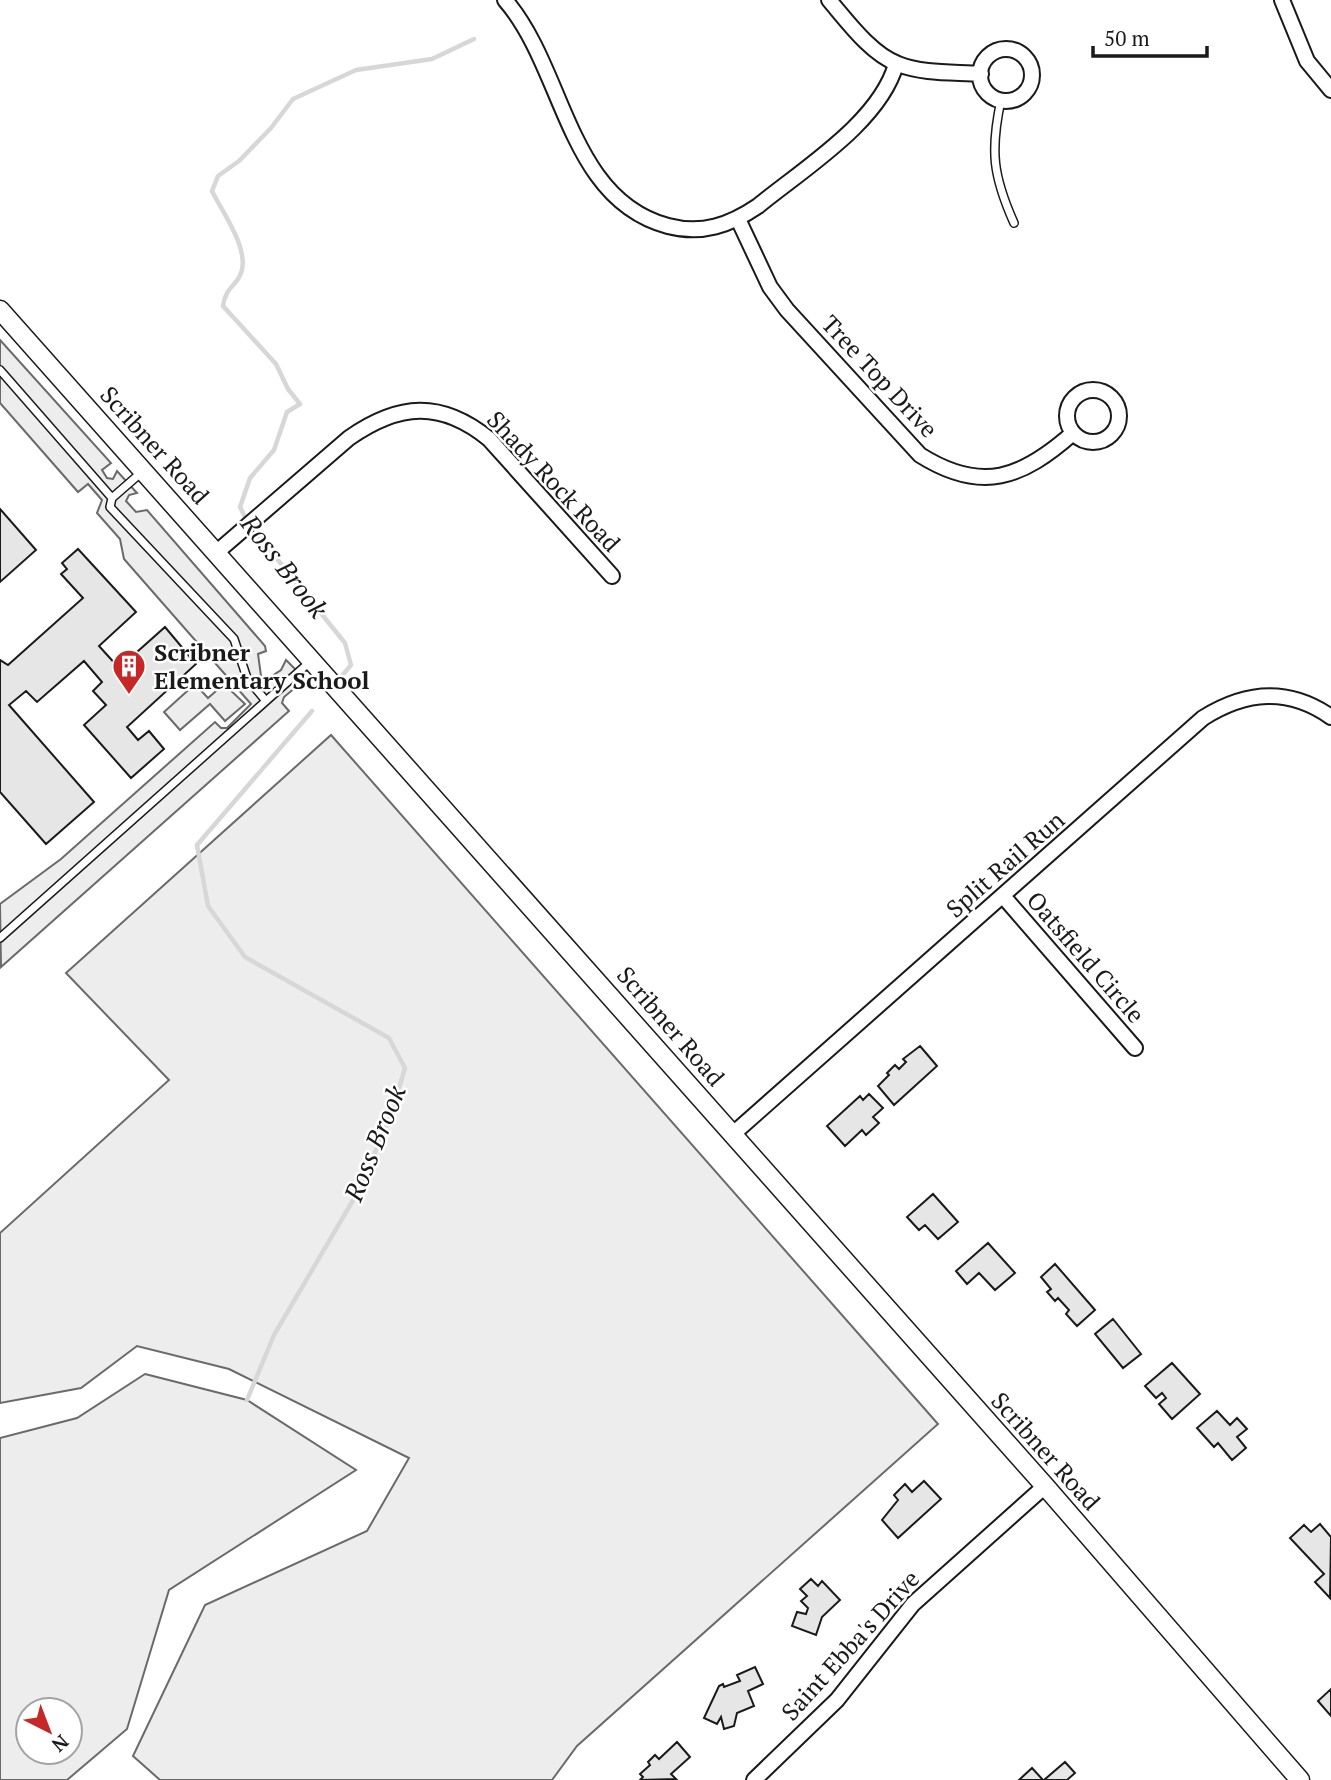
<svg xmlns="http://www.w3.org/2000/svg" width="1331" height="1780" font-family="'PT Serif',serif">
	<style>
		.built { fill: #ededed; stroke: #6a6a6a; stroke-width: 2; fill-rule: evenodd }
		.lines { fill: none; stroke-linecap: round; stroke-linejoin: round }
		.stream { stroke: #d7d7d7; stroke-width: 4.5 }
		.building { fill: #e6e6e6; stroke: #1a1a1a; stroke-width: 2 }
		.service-casing { stroke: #1a1a1a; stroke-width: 10 }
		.minor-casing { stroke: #1a1a1a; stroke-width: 18 }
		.tertiary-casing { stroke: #1a1a1a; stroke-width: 21 }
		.service { stroke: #fff; stroke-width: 7 }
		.minor { stroke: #fff; stroke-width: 14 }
		.tertiary { stroke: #fff; stroke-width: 18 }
		.labels { text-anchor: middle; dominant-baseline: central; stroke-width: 5; stroke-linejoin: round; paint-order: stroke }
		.street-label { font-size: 24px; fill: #1a1a1a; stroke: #fff }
		.poi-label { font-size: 24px; font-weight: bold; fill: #1a1a1a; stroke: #fff; text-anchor: start }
		.water-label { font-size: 26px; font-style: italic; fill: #1a1a1a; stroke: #fff }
	</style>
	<rect width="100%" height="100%" fill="#fff"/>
	<path class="built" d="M0,340L111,463L102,470L107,478L113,479L117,471L137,493L129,495L126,501L136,512L147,510L265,646L266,651L258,654L261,676L264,681L281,670L286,660L308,682H302L284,697L282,703L289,711L1,967L0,904L61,859L215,722L221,728H227L251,704L124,559L120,539L97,513L102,500L88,484L78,492L0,403Z
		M195,684L208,698L224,684L245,704L225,721L210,704L180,730L164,712Z
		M331,735L938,1424L577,1746L552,1780H160L133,1756L205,1605L367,1531L409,1458L229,1369L137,1346L81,1388L0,1403V1233L169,1080L66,973Z
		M145,1374L247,1400L356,1470L169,1590L127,1729L67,1780H0V1438L77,1418ZM28,1710H70V1752H28Z"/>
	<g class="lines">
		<path class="stream" d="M341,677L351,665L345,643L248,523L240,507L250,478L274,450L287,412L300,404L288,389L276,364L223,306C226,286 236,287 241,273C250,249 222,212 212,191L218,176L239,161L271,128L293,99L356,70L432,59L474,39
			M247,1400L274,1335L359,1190L391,1115L405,1068L389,1038L245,957L208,906L197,845L312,711"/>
	</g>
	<path class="building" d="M0,509L36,550L0,582Z
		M78,549L136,612L99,646L119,668L165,627L196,664L127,727L138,740L149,731L164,749L131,778L84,725L106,705L93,691L102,682L84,661L37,702L26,691L9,705L94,802L46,844L0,792V660L8,665L83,598L61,574L67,569L62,563Z
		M920,1046L937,1066L894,1105L878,1086L889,1075L887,1073L895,1065L899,1069L906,1062L903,1059Z
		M869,1094L883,1108L873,1117L879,1123L866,1135L862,1130L845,1146L827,1126L860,1096L863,1100Z
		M933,1194L958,1222L938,1239L925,1225L919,1230L907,1217Z
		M988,1243L1015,1273L995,1290L979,1273L967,1284L956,1271Z
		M1055,1264L1095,1310L1077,1326L1066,1314L1069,1310L1058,1298L1055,1301L1047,1292L1051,1289L1041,1277Z
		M1113,1319L1141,1354L1123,1368L1095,1334Z
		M1172,1363L1200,1394L1172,1419L1159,1404L1166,1398L1162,1393L1156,1398L1145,1386Z
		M1217,1411L1230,1425L1237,1418L1247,1429L1237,1437L1246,1448L1232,1460L1218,1443L1214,1447L1197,1428Z
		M924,1481L941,1499L898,1538L882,1520L898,1500L894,1495L905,1484L912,1492Z
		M1320,1524L1331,1537L1330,1598L1315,1582L1324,1574L1290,1538L1304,1525L1311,1532Z
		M811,1579L818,1586L822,1581L840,1600L822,1617L816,1635L792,1626L797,1612L806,1614L808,1608L801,1601L807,1596L800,1589Z
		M755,1667L763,1684L748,1691L754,1706L737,1713L734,1726L724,1729L721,1717L717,1724L704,1718L719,1686L723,1684L724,1687L740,1681L737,1675Z
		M1331,1689V1716L1318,1701Z
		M677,1742L690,1757L671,1774L676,1779L640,1780L643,1777L640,1774L650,1765L648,1762L655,1755L659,1759Z
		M1065,1762L1075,1773L1067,1780H1044Z
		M1032,1768L1043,1780H1019Z"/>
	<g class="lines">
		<defs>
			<path id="service" d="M1001,100C990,151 993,176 1014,223
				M0,370L112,498L110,507L234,639L247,678L266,701
				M112,498L143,471
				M0,938L312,660"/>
			<path id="minor" d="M505,0C565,69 567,199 668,226C702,235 730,225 758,206C803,169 880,122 896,64
				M829,0C847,21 871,54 898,64C923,74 954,72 981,74
				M1282,0L1307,61L1331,90
				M980 75a26 26 0 1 1 52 0a26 26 0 1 1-52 0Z
				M738,219L770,287L787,310L920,455C982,494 1022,478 1073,433
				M1067 416a26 26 0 1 1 52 0a26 26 0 1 1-52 0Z
				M217,552L349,438C399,403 441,400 489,439L612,576
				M1003,896L1135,1048
				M733,1134L1203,718C1246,691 1288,687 1331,717
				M754,1780L837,1700L913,1604L1045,1486"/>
			<path id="tertiary" d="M0,310L1045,1486L1300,1780"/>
		</defs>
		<use href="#service" class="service-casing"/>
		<use href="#minor" class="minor-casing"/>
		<use href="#tertiary" class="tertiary-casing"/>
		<use href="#service" class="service"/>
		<use href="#minor" class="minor"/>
		<use href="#tertiary" class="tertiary"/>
	</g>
	<defs>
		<symbol id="building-pin" viewBox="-11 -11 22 30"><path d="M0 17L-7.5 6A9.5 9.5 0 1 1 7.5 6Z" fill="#c62828" stroke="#fff"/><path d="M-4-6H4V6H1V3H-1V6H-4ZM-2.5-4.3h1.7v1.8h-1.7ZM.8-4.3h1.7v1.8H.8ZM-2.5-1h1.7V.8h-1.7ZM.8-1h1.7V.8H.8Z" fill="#fff"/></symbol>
	</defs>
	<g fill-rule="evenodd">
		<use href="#building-pin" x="110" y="647" width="38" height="52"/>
	</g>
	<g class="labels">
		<g class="street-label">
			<text transform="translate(880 376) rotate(47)">Tree Top Drive</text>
			<text transform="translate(155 445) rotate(48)">Scribner Road</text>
			<text transform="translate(554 481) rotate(47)">Shady Rock Road</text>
			<text transform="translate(1005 864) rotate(-41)">Split Rail Run</text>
			<text transform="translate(1086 957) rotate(49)">Oatsfield Circle</text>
			<text transform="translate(671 1026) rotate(49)">Scribner Road</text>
			<text transform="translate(1046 1451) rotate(48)">Scribner Road</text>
			<text transform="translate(850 1645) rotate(-48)">Saint Ebba's Drive</text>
		</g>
		<g class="poi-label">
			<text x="154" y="652">Scribner<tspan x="154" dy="28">Elementary School</tspan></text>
		</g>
		<g class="water-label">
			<text transform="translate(285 566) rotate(52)">Ross Brook</text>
			<text transform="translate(374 1143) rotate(-68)">Ross Brook</text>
		</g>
	</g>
	<g transform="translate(49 1731) rotate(138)"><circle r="33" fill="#ffffff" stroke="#a3a3a3" stroke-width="2"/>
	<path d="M0-5L12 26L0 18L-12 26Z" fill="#c62828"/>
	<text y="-10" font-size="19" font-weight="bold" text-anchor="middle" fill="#1a1a1a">N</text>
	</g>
	<path d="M1093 46v10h114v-10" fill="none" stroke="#1a1a1a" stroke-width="3.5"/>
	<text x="1104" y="46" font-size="21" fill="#1a1a1a" stroke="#ffffff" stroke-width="5" paint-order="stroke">50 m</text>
</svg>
